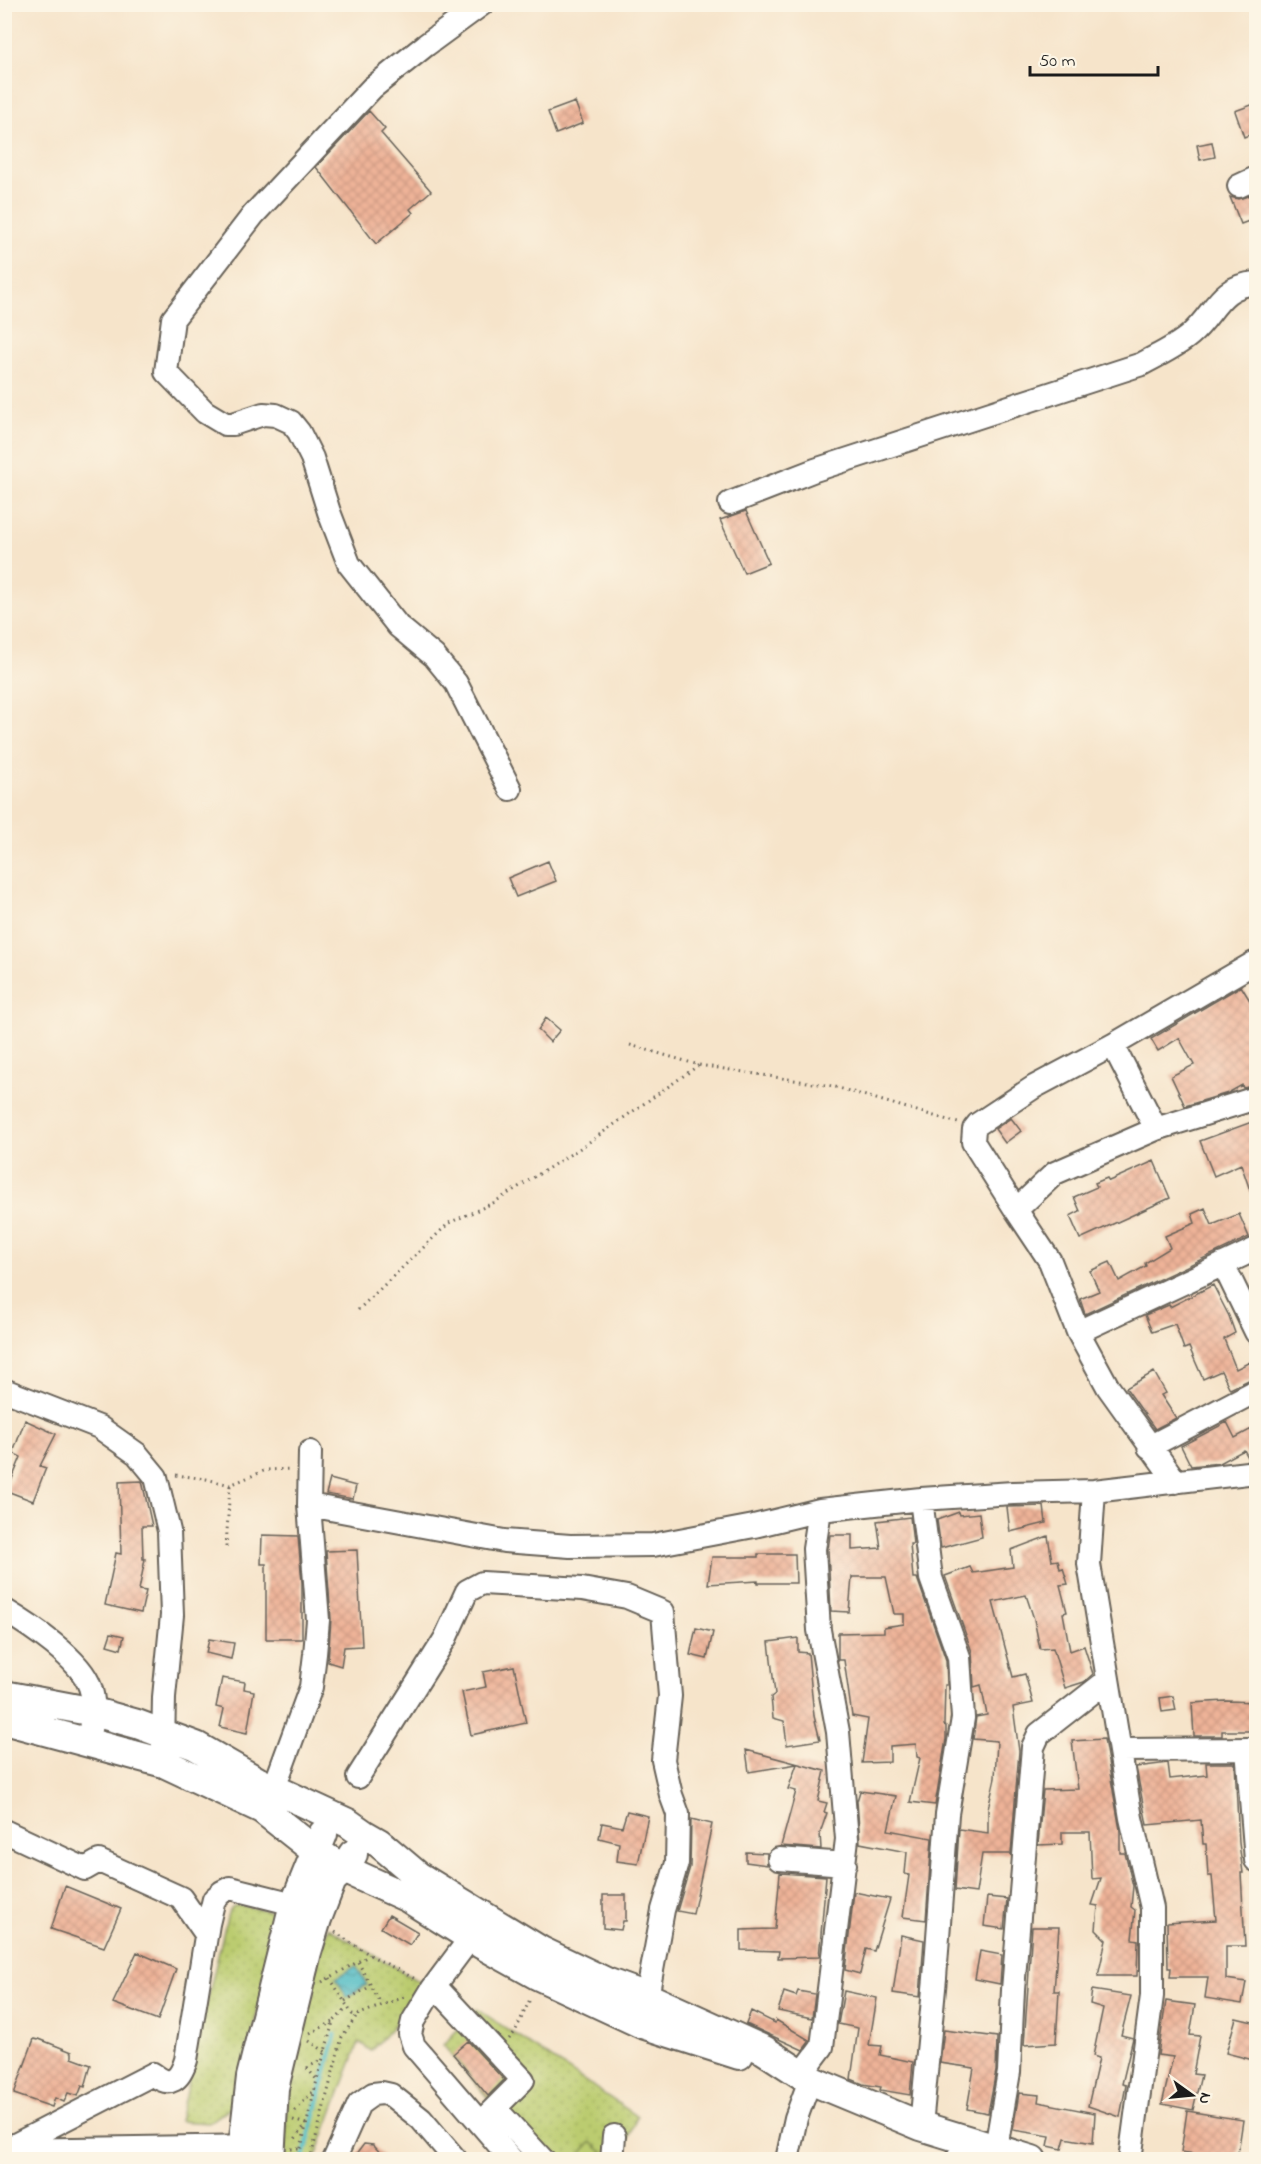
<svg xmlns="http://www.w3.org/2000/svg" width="1261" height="2164" font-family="'Indie Flower',sans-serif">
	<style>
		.grass { fill: url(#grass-dots); stroke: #6c7446; stroke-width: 1.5 }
		.garden { fill: #bbcc6f; stroke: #6c7446; stroke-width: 1.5 }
		.water { fill: url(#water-waves); stroke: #346c70; stroke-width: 1.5 }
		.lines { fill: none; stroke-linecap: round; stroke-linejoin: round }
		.stream { stroke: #4dbbc5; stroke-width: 5 }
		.building { fill: url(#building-cross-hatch) }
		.minor-casing { stroke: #686259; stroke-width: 26 }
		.major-casing { stroke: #686259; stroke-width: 32 }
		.path { stroke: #686259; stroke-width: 3; stroke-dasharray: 1.5 4.5; stroke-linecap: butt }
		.minor { stroke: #fff; stroke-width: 22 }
		.major { stroke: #fff; stroke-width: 28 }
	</style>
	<defs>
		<pattern id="grass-dots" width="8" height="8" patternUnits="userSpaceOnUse" patternTransform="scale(1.5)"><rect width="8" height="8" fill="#bbcc6f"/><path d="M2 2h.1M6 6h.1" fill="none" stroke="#a0af60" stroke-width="1.8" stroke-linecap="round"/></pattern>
		<pattern id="water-waves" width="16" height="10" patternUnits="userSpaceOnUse" patternTransform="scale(1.5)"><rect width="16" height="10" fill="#4dbbc5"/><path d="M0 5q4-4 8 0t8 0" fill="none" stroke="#3f979f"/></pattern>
		<pattern id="building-cross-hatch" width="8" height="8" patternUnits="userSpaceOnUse" patternTransform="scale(1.5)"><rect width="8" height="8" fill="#eeb398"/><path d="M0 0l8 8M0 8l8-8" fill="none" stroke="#cc9982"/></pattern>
	</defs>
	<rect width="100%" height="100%" fill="#fcf5e5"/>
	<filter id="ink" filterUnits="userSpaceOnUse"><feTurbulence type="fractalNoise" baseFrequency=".0167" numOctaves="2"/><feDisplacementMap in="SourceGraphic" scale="12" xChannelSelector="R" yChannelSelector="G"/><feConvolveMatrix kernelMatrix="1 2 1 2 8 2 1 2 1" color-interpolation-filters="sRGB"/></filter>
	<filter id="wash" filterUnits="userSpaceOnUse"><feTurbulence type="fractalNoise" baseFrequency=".008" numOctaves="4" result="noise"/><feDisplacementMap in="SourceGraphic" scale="24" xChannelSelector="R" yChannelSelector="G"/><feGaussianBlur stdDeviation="1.35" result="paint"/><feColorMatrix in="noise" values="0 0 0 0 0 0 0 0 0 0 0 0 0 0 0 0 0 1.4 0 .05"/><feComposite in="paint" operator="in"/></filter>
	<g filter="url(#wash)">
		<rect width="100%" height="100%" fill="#f6e4ca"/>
		<path class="grass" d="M238,1905L281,1913L235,2104L209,2123L179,2121L228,1913L232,1907Z
			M328,1928L428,1987L371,2051L359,2042L315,2159L286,2160V2117L295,2038Z
			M477,2009L637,2116L621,2159H540L443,2045Z"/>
		<path class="garden" d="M591,2142L608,2157L606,2159L575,2160Z"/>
		<path class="water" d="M356,1966L367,1985L347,1997L336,1978Z"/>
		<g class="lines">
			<path class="stream" d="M303,2160L335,2035"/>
		</g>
		<g id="blocks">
			<path class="building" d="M575,102L583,123L556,134L548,112Z
				M1257,103V132L1244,137L1235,111Z
				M369,111L385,129L381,133L431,191L410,209L413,213L376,244L316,167Z
				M1212,142L1215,157L1200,160L1197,145Z
				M1251,195L1257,208V218L1241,224L1230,197L1238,199Z
				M746,511L769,563L744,573L720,520Z
				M548,861L556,881L516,897L508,878Z
				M1241,986L1257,1012V1085L1243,1088L1242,1085L1228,1093L1185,1106L1171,1076L1194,1065L1179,1038L1158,1051L1151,1039Z
				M546,1018L560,1030L550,1042L538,1030Z
				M1011,1118L1021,1131L1005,1143L995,1129Z
				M1257,1120V1202H1254L1241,1164L1214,1176L1200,1141Z
				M1154,1161L1170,1198L1080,1239L1070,1216L1080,1211L1074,1197L1097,1187L1095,1183L1107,1178L1109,1181Z
				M1205,1208L1212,1225L1239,1214L1249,1237L1085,1314L1080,1299L1099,1291L1090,1271L1110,1262L1119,1281L1146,1266L1145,1263L1170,1248L1165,1236L1195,1223L1192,1214Z
				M1213,1285L1229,1316L1235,1333L1224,1339L1236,1369L1250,1362L1257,1376L1230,1389L1221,1371L1203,1379L1189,1347L1184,1349L1175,1324L1152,1332L1145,1315L1169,1305L1170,1307Z
				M1154,1372L1166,1393L1161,1395L1176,1418L1155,1429L1126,1388Z
				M25,1420L56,1434L40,1466L46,1468L33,1501L7,1491L21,1457L13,1453Z
				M1227,1422L1235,1438L1257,1426V1459H1249L1244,1450L1220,1463L1191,1466L1181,1446Z
				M330,1479L356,1486L353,1499L326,1494Z
				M142,1481L152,1526H142L143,1559H145L139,1590L146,1591L141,1613L105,1605L116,1553L121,1554L119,1482Z
				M1044,1506L1046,1523L1010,1532L1007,1507Z
				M959,1512L960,1515L979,1513L982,1537L941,1548L937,1520Z
				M910,1517L913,1544H910L913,1578H917L946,1660L947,1685H945L944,1725L946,1726V1739L935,1805L910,1802L920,1758L917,1757L916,1744L890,1746V1762L862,1763L868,1719L852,1716L844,1660H838V1633L884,1632V1627L904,1624V1614H894L886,1577H852L849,1612L831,1611L828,1550L830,1535H852V1550L881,1548L877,1521Z
				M262,1535L298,1536L302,1583V1639H266V1564H261Z
				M1048,1536L1052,1561L1058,1560L1060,1569L1063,1568L1068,1584L1060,1585L1067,1612L1063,1613L1070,1651L1084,1646L1093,1674L1084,1682L1065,1688L1053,1648L1040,1649L1034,1619L1026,1595L993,1602L1013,1677L1025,1674L1033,1703L1013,1707L1019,1751L1011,1854H982L976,1893L955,1890L959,1829L988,1833V1809L995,1778L997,1741L973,1739L976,1717L987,1715L981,1685L974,1687L972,1652L945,1576L970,1567L973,1573L1013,1567L1011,1550Z
				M357,1550L362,1646L344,1647L341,1666L328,1662L331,1619L326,1551Z
				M758,1554H795L796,1583H758V1581L708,1584L712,1557H758Z
				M696,1628L713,1632L707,1659L690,1655Z
				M111,1633L124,1636L121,1649L107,1645Z
				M798,1638V1652L808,1653L814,1716L820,1740L787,1745L784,1721L773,1718L771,1697L775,1694L769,1642Z
				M209,1639L234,1643L231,1659L206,1653Z
				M514,1666L526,1723L471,1735L462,1692L486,1687L483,1672Z
				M222,1678L245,1682L244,1689L254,1691L247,1733L220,1727L224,1709L216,1707Z
				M1173,1696L1176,1710L1162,1712L1160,1698Z
				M1226,1701L1257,1702V1731H1222V1736H1194L1192,1703Z
				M1104,1739L1120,1830V1853H1125L1133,1886L1131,1907L1135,1910L1132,1939L1138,1940L1137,1976H1098L1106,1940L1096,1930L1098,1906L1092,1905L1101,1878L1092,1879L1090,1832H1062V1844L1038,1845L1043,1790L1078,1789L1072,1741Z
				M746,1750L825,1771L818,1801L827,1803L824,1812L827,1813L820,1833L821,1849L781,1846L796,1791L788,1789L797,1764L749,1772Z
				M1168,1763L1170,1779L1207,1775L1206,1763H1235L1239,1843L1243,1873H1241L1245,1946H1226V1979L1246,1982L1242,2004L1205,1998L1208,1977H1170L1171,1968H1168L1167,1923L1216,1920L1212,1876H1208L1206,1844H1203L1201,1820L1147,1825L1136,1767Z
				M860,1791L896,1796L888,1830L932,1838L926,1920L903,1917L909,1875L905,1874L907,1852L860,1843L857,1801Z
				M627,1811L648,1816L638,1864L617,1861L619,1843L599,1838L602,1823L622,1827Z
				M691,1819L712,1824L693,1914L677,1911L690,1867Z
				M746,1852L767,1853V1865L746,1862Z
				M780,1873L826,1876L819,1957L778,1958L779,1951L741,1950V1930L775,1929Z
				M65,1886L121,1909L104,1947L51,1929Z
				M854,1892L890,1899L874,1951L866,1949L860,1974L845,1970Z
				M603,1895H626V1921H623L621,1930L603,1928Z
				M987,1897L1007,1899L1004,1929L984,1926Z
				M389,1915L418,1932L410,1945L381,1928Z
				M1032,1927H1059L1054,1991H1059L1056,2043L1024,2045Z
				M901,1935L924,1940L920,1997L893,1993Z
				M980,1951L1002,1955L1000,1984L975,1979Z
				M137,1952L176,1969L158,2020L113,2003Z
				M1092,1990L1131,1996L1121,2035L1133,2038L1122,2084L1126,2085L1120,2117L1088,2106L1099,2058L1093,2056L1103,2008L1090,2004Z
				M798,1991L815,1994L812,2018L778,2011L784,1992L796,1996Z
				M844,1991L877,1998L869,2045L882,2046L880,2055L913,2062L910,2095L880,2090L881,2087L863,2084L851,2079L858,2028L838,2024Z
				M1166,2001L1195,2005L1190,2035L1200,2036L1193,2074L1201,2075L1193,2110L1162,2104L1173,2057L1158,2055Z
				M751,2011L775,2023L776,2020L809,2040V2042L803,2050L746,2024Z
				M1236,2018L1257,2023V2061L1226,2053Z
				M944,2030L997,2037L996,2071L988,2113L967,2109L974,2068L940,2063Z
				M34,2039L38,2040L39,2039L72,2052V2058L91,2065L85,2087L82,2086L78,2096L68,2093L64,2102L55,2098L52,2107L14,2094Z
				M468,2041L504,2080L488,2096L453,2054Z
				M1019,2093L1039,2095L1038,2102L1095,2113L1093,2143L1065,2138L1062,2149L1048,2146L1050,2136L1013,2130Z
				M1187,2111L1243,2120L1237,2160L1181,2152Z
				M364,2144L373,2145L387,2160H352Z"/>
		</g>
	</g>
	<g filter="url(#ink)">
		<use href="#blocks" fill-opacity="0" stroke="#686259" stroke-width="1.5"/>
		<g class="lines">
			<defs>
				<path id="minor" d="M482,4L426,45L372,88L254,214L173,319L166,372L205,412L225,424H233L263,414L276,415L291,422L299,432L312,458L329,512L349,564L398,626L434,656L456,683L510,789
					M1239,186L1256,178
					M730,503L815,470L1142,364C1158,355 1176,347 1190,335C1215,314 1218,286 1256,283
					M1113,1045L1156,1129
					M1016,1210L973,1142L974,1129L978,1124L1034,1087L1113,1045L1254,963
					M1223,1264L1256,1332
					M1078,1332L1256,1249
					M4,1390L99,1427L137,1454L156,1477L169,1531L172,1615L164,1697L163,1748
					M1149,1447L1256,1391
					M1176,1482L1108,1387L1078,1332L1050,1261L1016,1210L1055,1173L1156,1129L1256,1098
					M1094,1491L1089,1564L1131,1818L1152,1908V1996L1130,2160
					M921,1499L931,1578L959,1657L963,1718L947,1814L935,1978L921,2126
					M309,1505L504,1541L570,1546L653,1545L754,1526L820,1510
					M4,1610C29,1625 81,1659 90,1687C97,1706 91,1724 87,1742
					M1247,1749L1256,1860
					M1120,1750L1256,1749
					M358,1777L445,1639L467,1591L482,1583L582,1589L627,1597L663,1612L670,1696L663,1760L671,1795L678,1814L677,1863L663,1910L644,2014
					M274,1788L311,1687L315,1654L318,1620L309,1505L310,1452
					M4,1831L85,1869L99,1861L181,1898L206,1934
					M779,1859L845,1864
					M480,1925L433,1988L413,2021L410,2034L414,2046L512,2160
					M435,1986L523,2080L480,2123
					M801,2075L822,2047L847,1839L838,1732L819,1630L814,1549L820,1510L921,1499L1013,1493L1094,1491L1256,1472
					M495,2108L543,2160
					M996,2148L1009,2072L1013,1990L1033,1747L1039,1734L1108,1680
					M5,2150L153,2074C171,2089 180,2079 186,2060L208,1924L214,1899L222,1892L230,1888L294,1904
					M12,2150L258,2146
					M334,2160L359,2104L373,2094L382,2093L391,2095L421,2119L456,2160
					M612,2160L614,2136
					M787,2160L796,2118L810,2080
					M957,2160L969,2139"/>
				<path id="major" d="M4,1695L94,1712L137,1724L196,1746L257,1781L348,1823L365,1835L379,1843L418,1876L541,1951L606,1982L647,1997L764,2050L810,2080L921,2126L1032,2160
					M4,1720L164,1763L262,1809L314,1850L344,1869L408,1898L481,1944L537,1975L642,2024L739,2055
					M245,2160L243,2147L251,2077L293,1908L323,1834
					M270,2160L274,2088L307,1952L317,1919L332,1880L344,1869L353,1854"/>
			</defs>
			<use href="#minor" class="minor-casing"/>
			<use href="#major" class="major-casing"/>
			<path class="path" d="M630,1045L699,1065L832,1086L958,1123
				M358,1310L449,1223L493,1203L582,1147L699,1065
				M176,1475L206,1479L230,1485L266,1470L291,1469
				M226,1547L230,1485
				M335,1932L370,1955L415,1979
				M358,1962L381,2004
				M330,1978L352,2014L357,2015L404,1997
				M322,1982L370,1955
				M345,2001L371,1986
				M310,2033L333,2022
				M509,2039L515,2032L531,1997
				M309,2041L326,2052
				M307,2068L317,2080L333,2022L347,2008
				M307,2068L322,2059
				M295,2111L314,2090
				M293,2120L306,2124L295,2139
				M291,2149H300
				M298,2160L317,2080
				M310,2160L342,2037L357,2015"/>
			<use href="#minor" class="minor"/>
			<use href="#major" class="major"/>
		</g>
	</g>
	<rect width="1261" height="2164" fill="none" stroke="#fcf5e5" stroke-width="24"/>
	<g transform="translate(1192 2095) rotate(105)" stroke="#fcf5e5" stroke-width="4.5" paint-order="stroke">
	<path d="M0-4.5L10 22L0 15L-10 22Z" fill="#1c1c1c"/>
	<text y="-9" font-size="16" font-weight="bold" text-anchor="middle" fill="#1c1c1c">N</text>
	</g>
	<path d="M1030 66v9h128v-9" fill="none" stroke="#1c1c1c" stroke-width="3"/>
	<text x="1039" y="66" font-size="18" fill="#1c1c1c" stroke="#fcf5e5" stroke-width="4.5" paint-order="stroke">50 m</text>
</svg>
